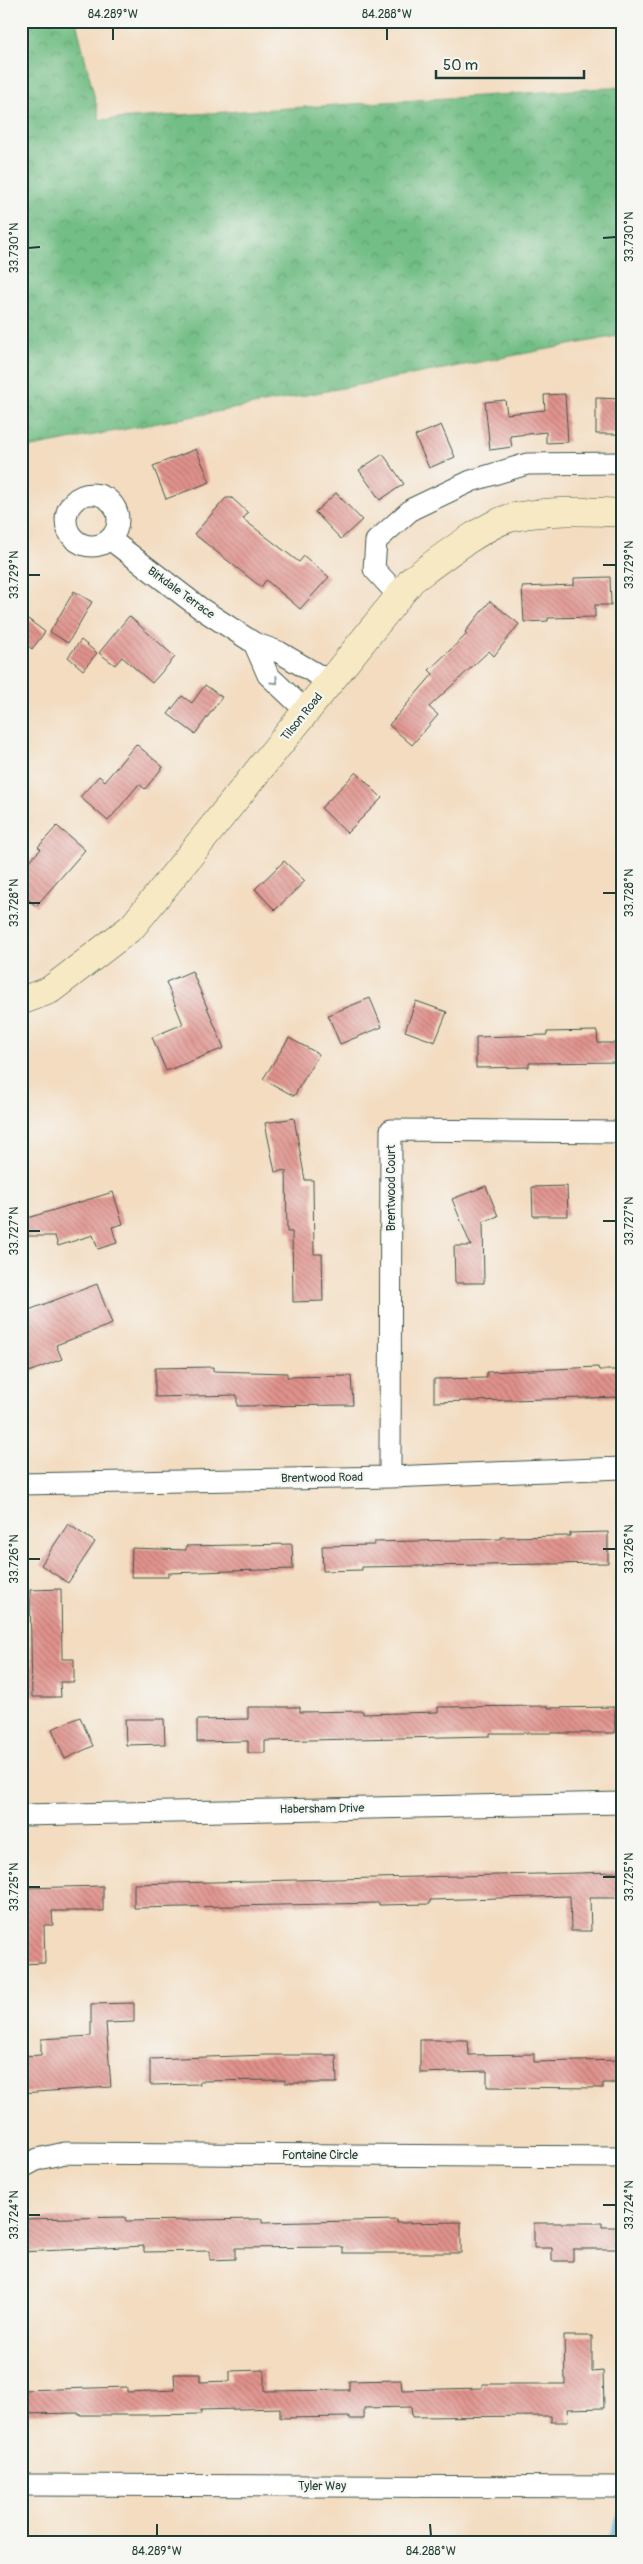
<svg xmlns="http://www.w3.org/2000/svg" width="643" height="2564" font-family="Pangolin,sans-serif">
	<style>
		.forest { fill: url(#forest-crowns); stroke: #497e5d }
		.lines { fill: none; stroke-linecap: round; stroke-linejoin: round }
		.stream { stroke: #61b7de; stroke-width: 5.5 }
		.building { fill: url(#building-back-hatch) }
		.street-casing { stroke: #3f5549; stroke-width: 23 }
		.secondary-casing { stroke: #3f5549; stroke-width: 29 }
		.street { stroke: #fff; stroke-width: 21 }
		.secondary { stroke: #f6e9c3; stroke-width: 28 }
		.oneway { stroke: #8f9e9a }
		.ticks { fill: none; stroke: #1f3d34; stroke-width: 2 }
		.labels { text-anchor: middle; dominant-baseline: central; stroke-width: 4.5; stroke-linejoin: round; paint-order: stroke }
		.street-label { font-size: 12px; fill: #1f3d34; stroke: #f6f6f2 }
		.neatline { fill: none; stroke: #1f3d34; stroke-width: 2 }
		.ticks-label { font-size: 12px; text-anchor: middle; fill: #1f3d34 }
	</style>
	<defs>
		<pattern id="forest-crowns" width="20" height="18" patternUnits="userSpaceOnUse" patternTransform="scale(1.25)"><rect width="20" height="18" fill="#73be86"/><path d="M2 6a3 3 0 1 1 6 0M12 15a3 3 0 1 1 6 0" fill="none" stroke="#5e9c6e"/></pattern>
		<pattern id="building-back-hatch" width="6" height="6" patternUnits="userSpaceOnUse" patternTransform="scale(1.25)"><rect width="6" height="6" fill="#e1928c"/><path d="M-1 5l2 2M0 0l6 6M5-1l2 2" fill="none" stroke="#b67873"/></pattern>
	</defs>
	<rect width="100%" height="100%" fill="#f6f6f2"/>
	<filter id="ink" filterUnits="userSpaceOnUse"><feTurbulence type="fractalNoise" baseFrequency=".02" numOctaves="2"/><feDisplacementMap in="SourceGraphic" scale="10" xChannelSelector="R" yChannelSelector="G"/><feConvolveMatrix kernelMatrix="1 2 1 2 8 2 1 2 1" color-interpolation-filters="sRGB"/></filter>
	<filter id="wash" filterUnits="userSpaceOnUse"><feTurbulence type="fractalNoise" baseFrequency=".0096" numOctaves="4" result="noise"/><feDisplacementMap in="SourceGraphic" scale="20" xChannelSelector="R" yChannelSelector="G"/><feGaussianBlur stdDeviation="1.12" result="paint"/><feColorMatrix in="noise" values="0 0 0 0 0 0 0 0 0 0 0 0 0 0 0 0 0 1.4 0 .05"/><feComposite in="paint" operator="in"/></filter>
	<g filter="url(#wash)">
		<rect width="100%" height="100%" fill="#f3dcc0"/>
		<path class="forest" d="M21,21H76L100,120L622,87V335L21,449Z"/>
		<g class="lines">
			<path class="stream" d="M608,2543L622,2512"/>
		</g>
		<g id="blocks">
			<path class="building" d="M565,394L568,442L546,443V432L510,436L512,447L490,450L485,402L505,400L507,414L545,410L544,395Z
				M596,398L622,399V434H596Z
				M441,425L455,457L429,468L415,436Z
				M196,449L210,482L166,499L153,466Z
				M383,454L404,484L380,500L359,470Z
				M336,493L362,520L341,539L315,512Z
				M226,498H232L248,513L243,519L299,562L304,556L329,577L300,609L266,580L261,587L194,534Z
				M610,577L611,605H595V617L548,618V621L524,622L522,587L574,585V578Z
				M74,591L92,602L68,643L50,632Z
				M490,601L519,624L494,656L489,651L429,707L438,715L412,745L389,725L433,674L429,670L467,634L465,632Z
				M129,616L175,657L152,683L122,657L115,665L99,653Z
				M28,619L45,632L32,649L21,640V628Z
				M81,640L97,653L83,670L68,657Z
				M205,685L222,697L195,734L168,714L182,696L192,703Z
				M136,744L163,767L145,789L139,784L108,821L80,797L99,776L105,781Z
				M356,772L382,798L347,833L321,808Z
				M57,826L85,850L36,906L21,893V870L41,849L38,847Z
				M284,861L305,881L275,910L255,889Z
				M192,971L224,1048L166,1071L152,1037L183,1024L166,982Z
				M370,998L382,1027L340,1044L328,1015Z
				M416,1001L447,1012L435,1042L405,1031Z
				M597,1031L598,1043H622V1062L529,1063V1067L476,1068V1037L547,1035V1032Z
				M289,1038L319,1054L294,1096L263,1079Z
				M294,1118L305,1180H313L314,1254H322L323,1301L293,1302L292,1232H287L286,1170L275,1172L265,1123Z
				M486,1186L498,1216L483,1222L484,1283H455L454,1246H471L452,1199Z
				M567,1186L568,1216H533L532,1187Z
				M113,1192L123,1224L112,1227L117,1243L98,1249L93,1235L58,1246L55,1236H21V1220Z
				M97,1284L112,1324L56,1345L62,1359L21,1375V1313Z
				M213,1367V1371L287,1373V1377L351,1376L353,1405L237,1406V1395L155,1397V1368Z
				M598,1367L599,1370H622V1397L434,1402V1379L487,1378V1372Z
				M68,1524L95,1542L68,1583L41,1565Z
				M608,1532V1563L362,1567V1570L323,1571L322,1546L374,1545V1542L501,1539V1537L570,1536V1533Z
				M292,1544L293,1569L168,1573V1577H131L132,1548L186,1550V1546Z
				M61,1589L62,1659H74V1682H60L61,1697H32L30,1590Z
				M548,1706V1708L615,1707V1733H490V1736L265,1741V1753H248V1741L197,1742V1720L248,1719V1707H300V1712L363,1711V1714L438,1712V1707Z
				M80,1717L93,1746L65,1759L52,1729Z
				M125,1719H164L165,1744L126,1745Z
				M619,1872L620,1898H590L591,1931H571L570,1896L430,1900V1904L379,1905V1903L134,1908V1884Z
				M103,1886V1911H52L53,1925H44L45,1963L21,1964V1888Z
				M134,2003V2022L106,2023L111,2087L21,2093V2056L41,2055V2039L91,2036V2004Z
				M420,2040H468L469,2055L534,2054V2062L622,2060V2083H603V2088L487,2087V2071L420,2073Z
				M267,2055H336L337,2083H285V2080L199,2081L200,2084L150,2085V2059Z
				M125,2217L126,2221L262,2219V2223L397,2220V2223L461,2222V2253H343V2247L235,2248V2259L210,2260V2251L144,2252V2246L21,2252V2219Z
				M534,2223H602V2227H622V2249H573V2261H552V2248H534Z
				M564,2336H592V2372L603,2371L604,2408L567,2409L568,2422H551V2416L412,2417L411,2407L364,2408V2419H349V2417L280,2418V2408L201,2410V2414L145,2415H80V2413L21,2414V2390L127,2387V2392L175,2390L174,2374H200V2382L230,2381V2371L264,2370V2391L349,2390V2381L401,2380L402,2390L482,2388V2384H565Z"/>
		</g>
	</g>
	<g filter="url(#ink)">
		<use href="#blocks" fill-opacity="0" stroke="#3f5549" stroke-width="1"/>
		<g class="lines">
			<defs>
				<path id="street" d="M66 520a26 26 0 1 1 52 0a26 26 0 1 1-52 0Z
					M111,540L200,608L254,643L279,652L330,682
					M399,596L374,569L376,541L412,509L471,481L527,464L622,463
					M254,643L268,675L306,711
					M390,1477L391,1130L622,1132
					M21,1484L390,1477L622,1468
					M21,1815L622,1803
					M21,2168L38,2159L65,2153L622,2157
					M21,2485L622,2487"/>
				<path id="secondary" d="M21,1001L50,990L132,927L412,580C435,563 487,522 514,517C549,510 586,511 622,513"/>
			</defs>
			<use href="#street" class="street-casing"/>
			<use href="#secondary" class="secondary-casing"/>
			<use href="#street" class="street"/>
			<use href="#secondary" class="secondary"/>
		</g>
		<defs><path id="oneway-chevron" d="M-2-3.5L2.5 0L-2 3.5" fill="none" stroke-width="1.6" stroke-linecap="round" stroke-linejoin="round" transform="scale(1.25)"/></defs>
		<use class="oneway" href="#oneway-chevron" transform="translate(275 681) rotate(44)"/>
	</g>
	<path class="ticks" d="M113,28V40M387,28V40M603,238L616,237M28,248L40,247M603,565H616M28,575H40M603,893H616M28,903H40M603,1221H616M28,1231H40M603,1549H616M28,1559H40M603,1877H616M28,1887H40M603,2205H616M28,2215H40M157,2524V2536M430,2524L431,2536"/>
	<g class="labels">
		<g class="street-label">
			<text transform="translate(181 593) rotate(36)">Birkdale Terrace</text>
			<text transform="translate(302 717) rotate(-51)">Tilson Road</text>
			<text transform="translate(391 1188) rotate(-90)">Brentwood Court</text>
			<text transform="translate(322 1478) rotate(-1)">Brentwood Road</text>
			<text transform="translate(322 1809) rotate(-1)">Habersham Drive</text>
			<text x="320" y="2155">Fontaine Circle</text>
			<text x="322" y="2486">Tyler Way</text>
		</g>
	</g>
	<rect width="643" height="2564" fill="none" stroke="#f6f6f2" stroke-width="55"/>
	<path d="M436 70v8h148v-8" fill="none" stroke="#1f3d34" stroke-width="2.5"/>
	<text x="443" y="70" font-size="15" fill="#1f3d34" stroke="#f6f6f2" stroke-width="4" paint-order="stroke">50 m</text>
	<rect x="28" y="28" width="588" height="2508" class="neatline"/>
	<g class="ticks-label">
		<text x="113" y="18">84.289°W</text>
		<text x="387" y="18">84.288°W</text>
		<text transform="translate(629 237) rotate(-90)" y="4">33.730°N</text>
		<text transform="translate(14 248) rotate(-90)" y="4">33.730°N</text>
		<text transform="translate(629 565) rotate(-90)" y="4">33.729°N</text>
		<text transform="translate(14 575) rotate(-90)" y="4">33.729°N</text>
		<text transform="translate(629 893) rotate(-90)" y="4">33.728°N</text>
		<text transform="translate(14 903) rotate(-90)" y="4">33.728°N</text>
		<text transform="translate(629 1221) rotate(-90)" y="4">33.727°N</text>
		<text transform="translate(14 1231) rotate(-90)" y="4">33.727°N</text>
		<text transform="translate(629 1549) rotate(-90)" y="4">33.726°N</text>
		<text transform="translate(14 1559) rotate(-90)" y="4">33.726°N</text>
		<text transform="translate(629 1877) rotate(-90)" y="4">33.725°N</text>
		<text transform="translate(14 1887) rotate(-90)" y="4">33.725°N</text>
		<text transform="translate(629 2205) rotate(-90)" y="4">33.724°N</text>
		<text transform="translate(14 2215) rotate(-90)" y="4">33.724°N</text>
		<text x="157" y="2555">84.289°W</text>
		<text x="431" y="2555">84.288°W</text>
	</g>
</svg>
